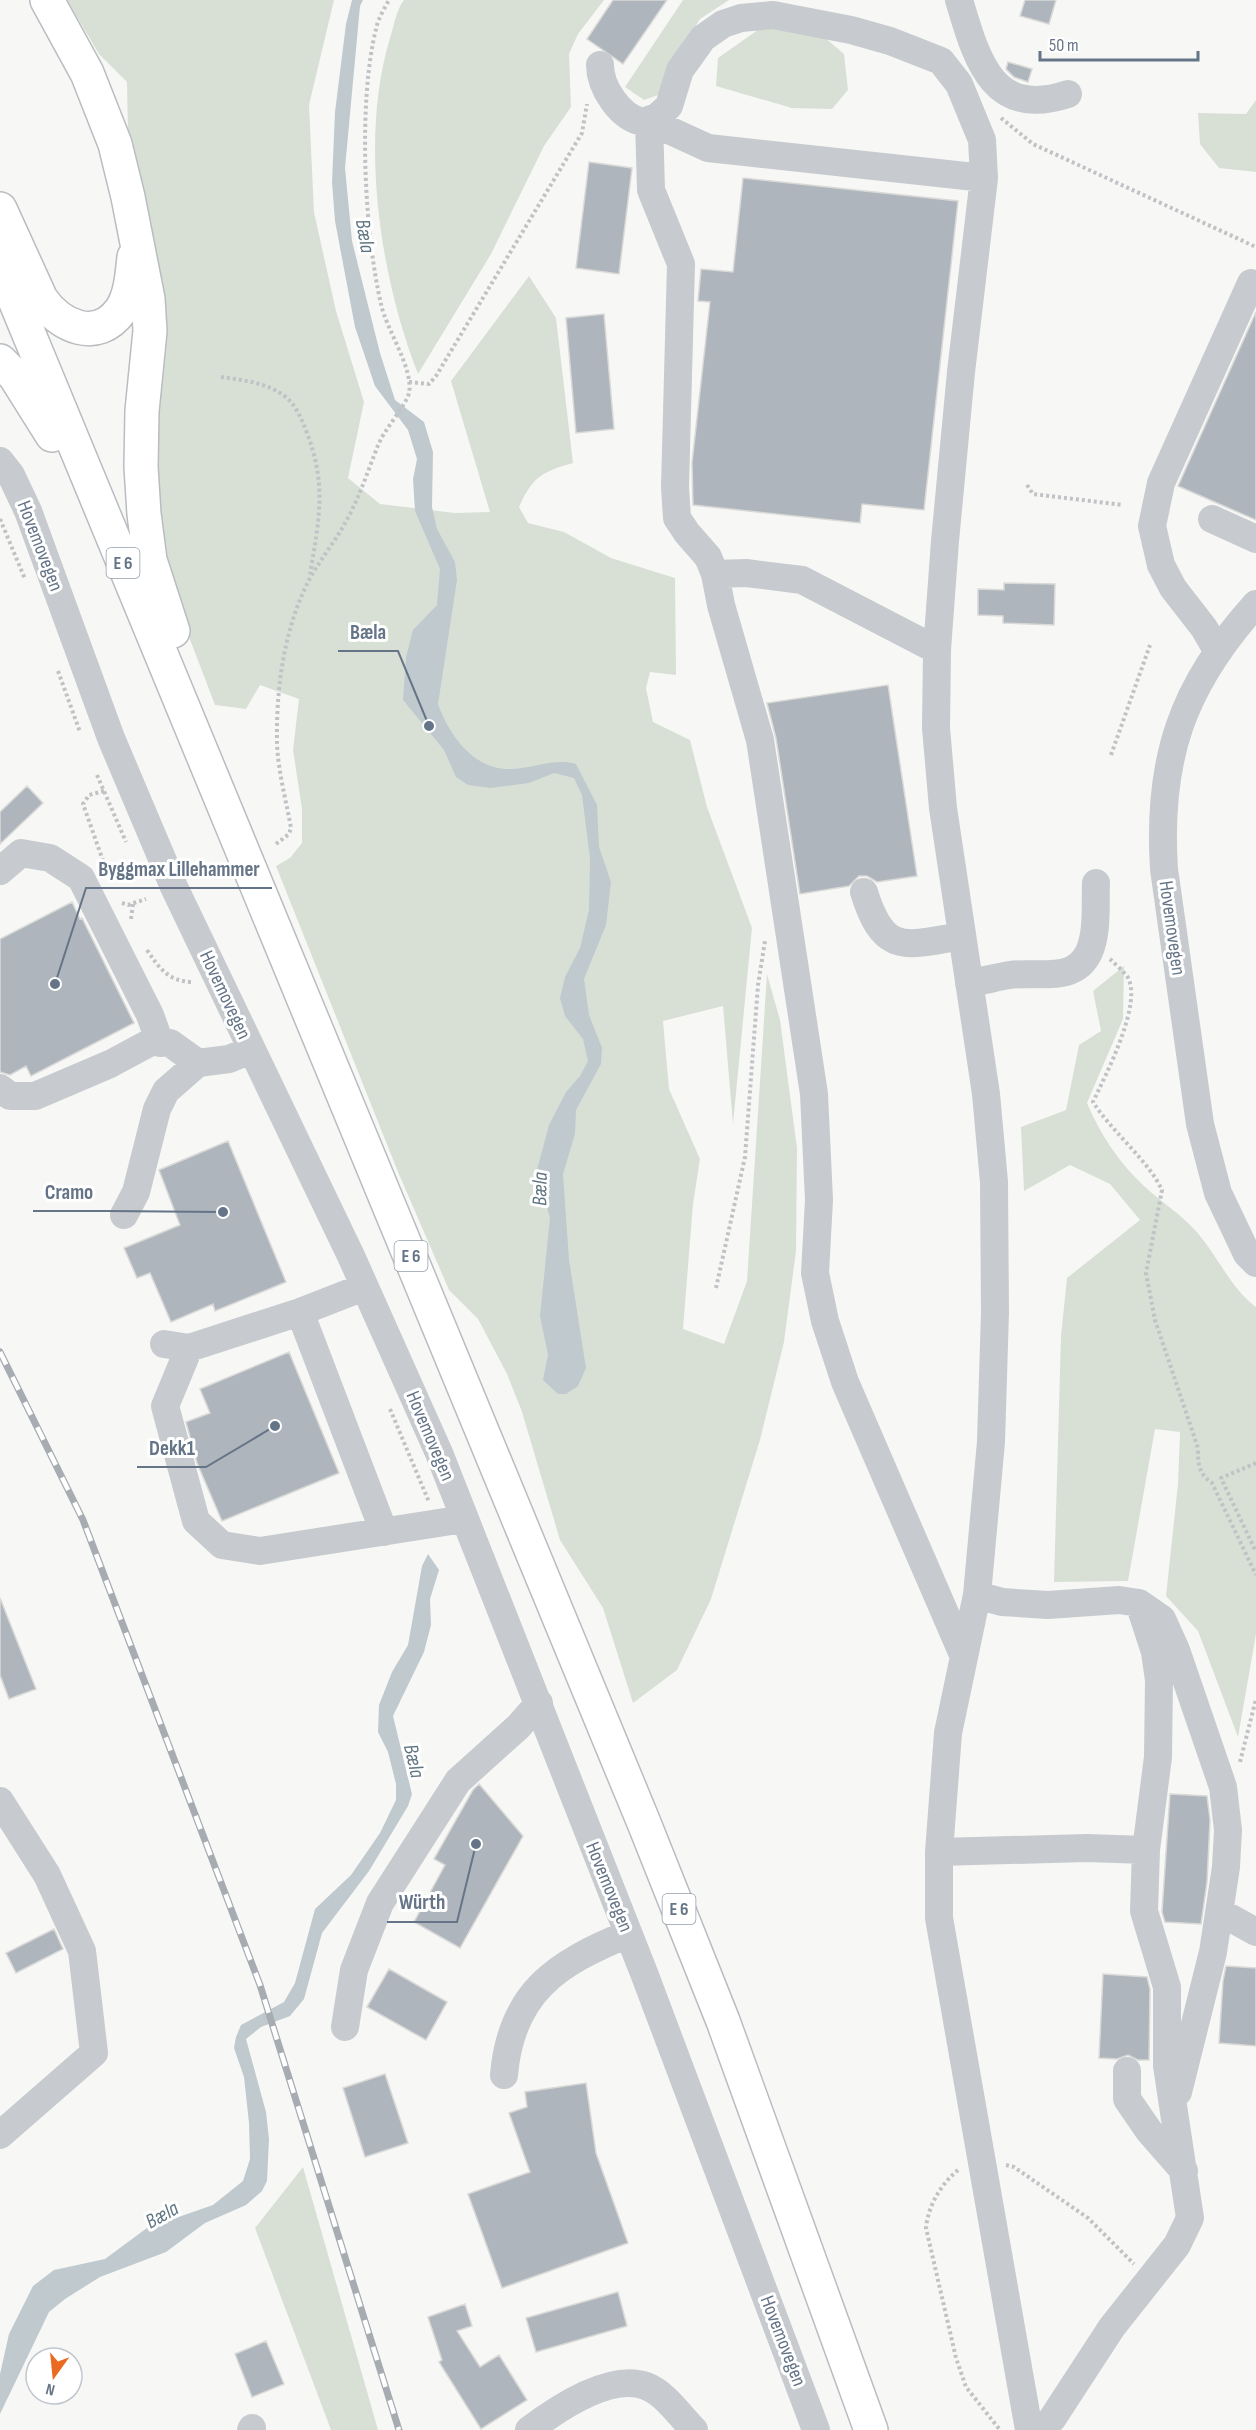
<svg xmlns="http://www.w3.org/2000/svg" width="1256" height="2430" font-family="'Sofia Sans Condensed',sans-serif">
	<style>
		.green { fill: #d8e0d6 }
		.water { fill: #bfc9ce }
		.building { fill: #aeb5bc; stroke: #d9d9d7; stroke-width: 1.5 }
		.lines { fill: none; stroke-linecap: round; stroke-linejoin: round }
		.highway-casing { stroke: #b9bcc0; stroke-width: 36 }
		.path { stroke: #c1c2c5; stroke-width: 4; stroke-dasharray: 3 3; stroke-linecap: butt }
		.minor { stroke: #c7cace; stroke-width: 28 }
		.highway { stroke: #fff; stroke-width: 33 }
		.rail-casing { stroke: #a7acb3; stroke-width: 7 }
		.rail { stroke: #fff; stroke-width: 4.5; stroke-dasharray: 14; stroke-linecap: butt }
		.labels { text-anchor: middle; dominant-baseline: central; stroke-width: 6; stroke-linejoin: round; paint-order: stroke }
		.shield { fill: #fff; stroke: #939eab; stroke-width: 1.5 }
		.shield-label { font-size: 18px; font-weight: bold; fill: #657487 }
		.street-label { font-size: 20px; fill: #657487; stroke: #fff }
		.water-label { font-size: 21px; font-style: italic; fill: #617683; stroke: #fff }
		.leader { fill: none; stroke: #657487; stroke-width: 2 }
		.callout-dot { fill: #657487; stroke: #fff; stroke-width: 2 }
		.callout-label { font-size: 21px; text-anchor: middle; font-weight: bold; fill: #657487; stroke: #fff; stroke-width: 6; stroke-linejoin: round; paint-order: stroke }
	</style>
	<rect width="100%" height="100%" fill="#f7f8f5"/>
	<path class="green" d="M67,0H334L309,105L314,212L336,311L364,402L348,478L380,504L455,513L490,512L451,381L529,276L556,318L573,463C541,472 533,477 519,507L528,523L564,532L611,558L675,578L676,675L650,672L646,688L653,722L690,740L707,807L752,928L733,1124L723,1006L663,1021L669,1089L700,1159L693,1204L683,1329L724,1344L747,1281L767,974L780,1020L797,1148L796,1251L784,1342L760,1440L711,1599L677,1670L633,1703L603,1608L560,1540L522,1412L507,1374L478,1319L449,1290L398,1172L276,866L290,858L302,843V809L293,750L299,699L260,685L246,709L215,705L173,595L154,534L128,135L127,82L99,54Z
		M404,0H604L578,34L569,54L571,107L544,146L491,254L418,374C380,277 359,140 390,38C394,26 396,10 404,0Z
		M683,0H729L700,19L679,53L661,94L644,100L625,87Z
		M762,27L823,36L844,54L848,90L832,109L792,108L716,86L718,58Z
		M1256,100V172L1219,168L1200,144L1198,113L1246,114Z
		M1124,966L1123,1019L1087,1103C1100,1134 1119,1163 1144,1186C1160,1201 1179,1213 1193,1228C1217,1253 1229,1287 1256,1307V1634L1238,1737L1198,1631L1166,1596L1178,1484L1180,1432L1155,1429L1128,1581L1054,1582L1061,1336L1067,1278L1140,1220L1110,1184L1070,1165L1024,1191L1021,1127L1066,1110L1079,1045L1101,1031L1093,991Z
		M303,2167L378,2430H331L255,2228Z"/>
	<path class="water" d="M352,0H363L360,6L345,168L352,241L380,353L395,400L424,422L433,452L432,507L437,529L455,562L457,580L438,704C449,735 474,771 512,769C535,768 553,758 576,764L597,805L599,847L611,882L606,925L584,979L589,1015L602,1048L601,1064L576,1110L575,1134L563,1174L569,1260L586,1368L578,1386L566,1394H558L543,1380L548,1355L540,1316L550,1218L537,1170L549,1125L566,1092L580,1076L588,1061L583,1039L565,1016L560,998L565,977L580,948L589,910L590,858L582,795L574,778L554,773L529,783L490,788L468,785L456,777L444,750L403,700L406,657L413,630L437,605L440,569L415,511L413,479L417,459L408,430L375,386L355,327L335,221L332,182L335,112L346,24Z
		M428,1554L439,1570L430,1599L431,1625L424,1652L393,1716L412,1794L408,1806L369,1871L322,1933L304,1999L290,2016L261,2027L246,2039L266,2112L269,2139L267,2181L262,2191L246,2205L205,2223L166,2252L100,2277L65,2299L49,2312L0,2414V2374L9,2334L33,2286L54,2270L105,2259L147,2228L213,2205L243,2181L250,2159L249,2123L244,2077L234,2048L236,2037L241,2025L284,2002L295,1983L315,1909L351,1875L380,1833L396,1800V1784L388,1752L378,1732L379,1705L392,1672L408,1645L422,1566Z"/>
	<path class="building" d="M613,0H667L623,64L587,39Z
		M1025,0H1056L1049,24L1020,16Z
		M1008,62L1032,69L1028,82L1014,77L1006,69Z
		M589,162L632,168L619,274L576,268Z
		M743,178L958,201L924,510L862,504L860,523L693,505L692,463L710,302L698,301L701,269L733,272Z
		M1256,312V520L1178,486Z
		M604,314L614,429L576,433L566,318Z
		M1004,583L1055,584L1054,625L1003,623V616L978,615V589L1004,590Z
		M888,685L917,876L877,882L867,876H859L849,886L800,894L776,738L767,703Z
		M27,786L43,803L0,844V812Z
		M72,902L80,919L82,918L134,1023L31,1076L26,1066L10,1075L0,1072V939Z
		M228,1141L286,1282L215,1311L213,1304L171,1322L150,1273L137,1278L124,1248L180,1225L159,1170Z
		M289,1352L339,1473L222,1521L197,1463L186,1422L210,1413L200,1389Z
		M0,1598L36,1689L9,1699L0,1675Z
		M479,1784L523,1836L460,1948L414,1922L445,1865L434,1859L473,1790Z
		M1170,1794L1207,1796L1210,1820L1207,1882L1201,1924L1165,1922L1162,1912Z
		M54,1929L63,1949L16,1973L6,1953Z
		M1226,1966L1256,1968V2046L1219,2043L1223,1981Z
		M389,1969L447,2002L426,2040L367,2007Z
		M1103,1974L1147,1977L1150,1989L1149,2060H1138L1128,2055L1117,2059L1099,2058Z
		M385,2074L408,2143L365,2157L343,2088Z
		M586,2083L596,2153L628,2243L502,2288L468,2194L530,2172L509,2113L527,2107L525,2092Z
		M618,2292L627,2326L536,2352L526,2318Z
		M465,2304L472,2326L457,2331L480,2367L499,2355L527,2400L481,2429L439,2362L442,2360L428,2317Z
		M266,2341L284,2384L252,2397L235,2354Z"/>
	<g class="lines">
		<defs>
			<path id="highway" d="M47,0L87,73L115,144L128,197L148,299L150,331L142,411L141,467L144,514L150,560L173,631
				M0,209L41,299C60,326 97,344 121,310C131,295 132,275 134,257
				M0,264L644,1823L723,2021L871,2430
				M0,361L15,376L52,435"/>
		</defs>
		<use href="#highway" class="highway-casing"/>
		<path class="path" d="M1001,118L1033,144L1256,247
			M221,377C241,380 265,382 283,395C296,404 301,418 307,433C327,485 319,521 310,574
			M409,382L429,384L436,376L582,133L587,104
			M1027,485L1033,494L1123,505
			M0,519L25,579
			M58,671L80,732
			M1111,755L1150,645
			M97,775L126,842
			M104,791L89,795L83,804L107,872
			M276,844L289,834L291,828C286,800 278,771 277,743C276,688 284,629 309,580C318,563 331,547 341,530C357,504 366,476 377,448C383,430 406,406 409,393C414,369 386,329 381,304C364,231 358,101 376,29C378,19 384,9 389,0
			M122,903L128,905L146,899
			M131,919L133,904
			M147,950C159,968 168,981 192,982
			M1110,959C1115,964 1122,970 1127,976C1144,1002 1105,1076 1093,1102C1112,1132 1148,1160 1162,1190L1146,1273L1155,1320L1198,1448C1198,1464 1198,1473 1212,1483L1256,1575
			M716,1288L745,1157L758,985L765,941
			M390,1409L429,1502
			M1256,1463L1221,1478L1256,1552
			M1240,1762L1256,1699
			M1006,2165L1014,2167L1088,2218L1134,2264
			M958,2170C941,2184 928,2206 926,2228L956,2358L966,2387L1000,2430"/>
		<path class="minor" d="M959,0C977,60 992,119 1068,94
			M600,65C600,87 620,118 643,122L657,117L669,106L680,70L703,38L723,24L741,18L773,15L851,30L890,41L941,61L959,84L982,140L984,178L961,372L945,541L937,650L936,728L943,808L986,1094L994,1182L995,1312L991,1442L977,1595L948,1733L939,1852V1918L1029,2430
			M0,461L11,475L28,511L111,738L174,887L351,1256L439,1453L644,1973L816,2430
			M1212,519L1256,539
			M715,574L746,573L802,580L937,650
			M1256,604C1182,686 1157,759 1164,869L1200,1124L1218,1193L1247,1254L1256,1263
			M1218,652L1204,628L1173,588L1161,565L1152,526L1161,483L1251,283
			M0,871L21,853L50,858L81,878L150,1015L160,1043
			M864,892C884,957 906,945 962,936
			M969,983C983,981 997,977 1010,975C1038,971 1074,984 1089,952C1098,932 1095,904 1096,883
			M0,1088L10,1096H35L110,1064L151,1042L170,1043L198,1063L229,1059L251,1050
			M124,1215L136,1192L157,1109L166,1091L198,1063
			M300,1312L384,1532
			M164,1344L189,1348L300,1312L364,1287
			M189,1348L165,1406L196,1521L222,1545L260,1551L464,1519
			M977,1595L1002,1602L1048,1605L1119,1600L1139,1603L1162,1619L1176,1650L1223,1787L1228,1830L1226,1867L1213,1952L1178,2092
			M964,1657L845,1382L825,1321L815,1273L819,1200L814,1094L760,740L721,605L715,574L708,557L687,533L677,518L675,487L681,264L651,190L649,121L708,148L984,178
			M0,1801L47,1875L82,1951L94,2053L0,2135
			M939,1852L1087,1848L1146,1850
			M1220,1912L1256,1932
			M345,2027L354,1970L380,1903L458,1781L518,1727L539,1703
			M1127,2071V2099L1149,2131L1184,2171
			M504,2075C511,1992 557,1963 628,1934
			M1052,2419L1112,2327L1177,2245L1190,2218L1167,2066V1987L1144,1911L1146,1850L1158,1757L1159,1680L1155,1652L1139,1603
			M251,2430L252,2428
			M529,2430C557,2409 610,2373 646,2386C665,2393 680,2416 694,2430"/>
		<use href="#highway" class="highway"/>
		<defs>
			<path id="rail" d="M0,1352L83,1520L260,1985L399,2430"/>
		</defs>
		<use href="#rail" class="rail-casing"/>
		<use href="#rail" class="rail"/>
	</g>
	<g class="labels">
		<g class="shield">
			<rect x="106.5" y="548" width="33" height="30" rx="4.5"/>
			<rect x="394.5" y="1241" width="33" height="30" rx="4.5"/>
			<rect x="662.5" y="1894" width="33" height="30" rx="4.5"/>
		</g>
		<g class="shield-label">
			<text x="123" y="563">E 6</text>
			<text x="411" y="1256">E 6</text>
			<text x="679" y="1909">E 6</text>
		</g>
		<g class="street-label">
			<text transform="translate(40 546) rotate(69)">Hovemovegen</text>
			<text transform="translate(1172 928) rotate(82)">Hovemovegen</text>
			<text transform="translate(225 995) rotate(65)">Hovemovegen</text>
			<text transform="translate(430 1436) rotate(67)">Hovemovegen</text>
			<text transform="translate(609 1887) rotate(68)">Hovemovegen</text>
			<text transform="translate(783 2341) rotate(69)">Hovemovegen</text>
		</g>
		<g class="water-label">
			<text transform="translate(365 236) rotate(80)">Bæla</text>
			<text transform="translate(540 1189) rotate(-89)">Bæla</text>
			<text transform="translate(414 1761) rotate(77)">Bæla</text>
			<text transform="translate(162 2215) rotate(-29)">Bæla</text>
		</g>
	</g>
	<path class="leader" d="M429 726L398 651H338M55 984L86 888H272M223 1212L106 1211H33M275 1426L206 1467H137M476 1844L457 1922H387"/>
	<g class="callout-dot">
		<circle cx="429" cy="726" r="6"/>
		<circle cx="55" cy="984" r="6"/>
		<circle cx="223" cy="1212" r="6"/>
		<circle cx="275" cy="1426" r="6"/>
		<circle cx="476" cy="1844" r="6"/>
	</g>
	<g class="callout-label">
		<text x="368" y="639">Bæla</text>
		<text x="179" y="876">Byggmax Lillehammer</text>
		<text x="69" y="1199">Cramo</text>
		<text x="172" y="1455">Dekk1</text>
		<text x="422" y="1909">Würth</text>
	</g>
	<g transform="translate(54 2376) rotate(195)"><circle r="28" fill="#ffffff" stroke="#c1c7cf" stroke-width="1.5"/>
	<path d="M0-4.5L10 22L0 15L-10 22Z" fill="#eb6a22"/>
	<text y="-9" font-size="16" font-weight="bold" text-anchor="middle" fill="#657487">N</text>
	</g>
	<path d="M1040 51v9h158v-9" fill="none" stroke="#657487" stroke-width="3"/>
	<text x="1049" y="51" font-size="18" fill="#657487" stroke="#ffffff" stroke-width="4.5" paint-order="stroke">50 m</text>
</svg>
